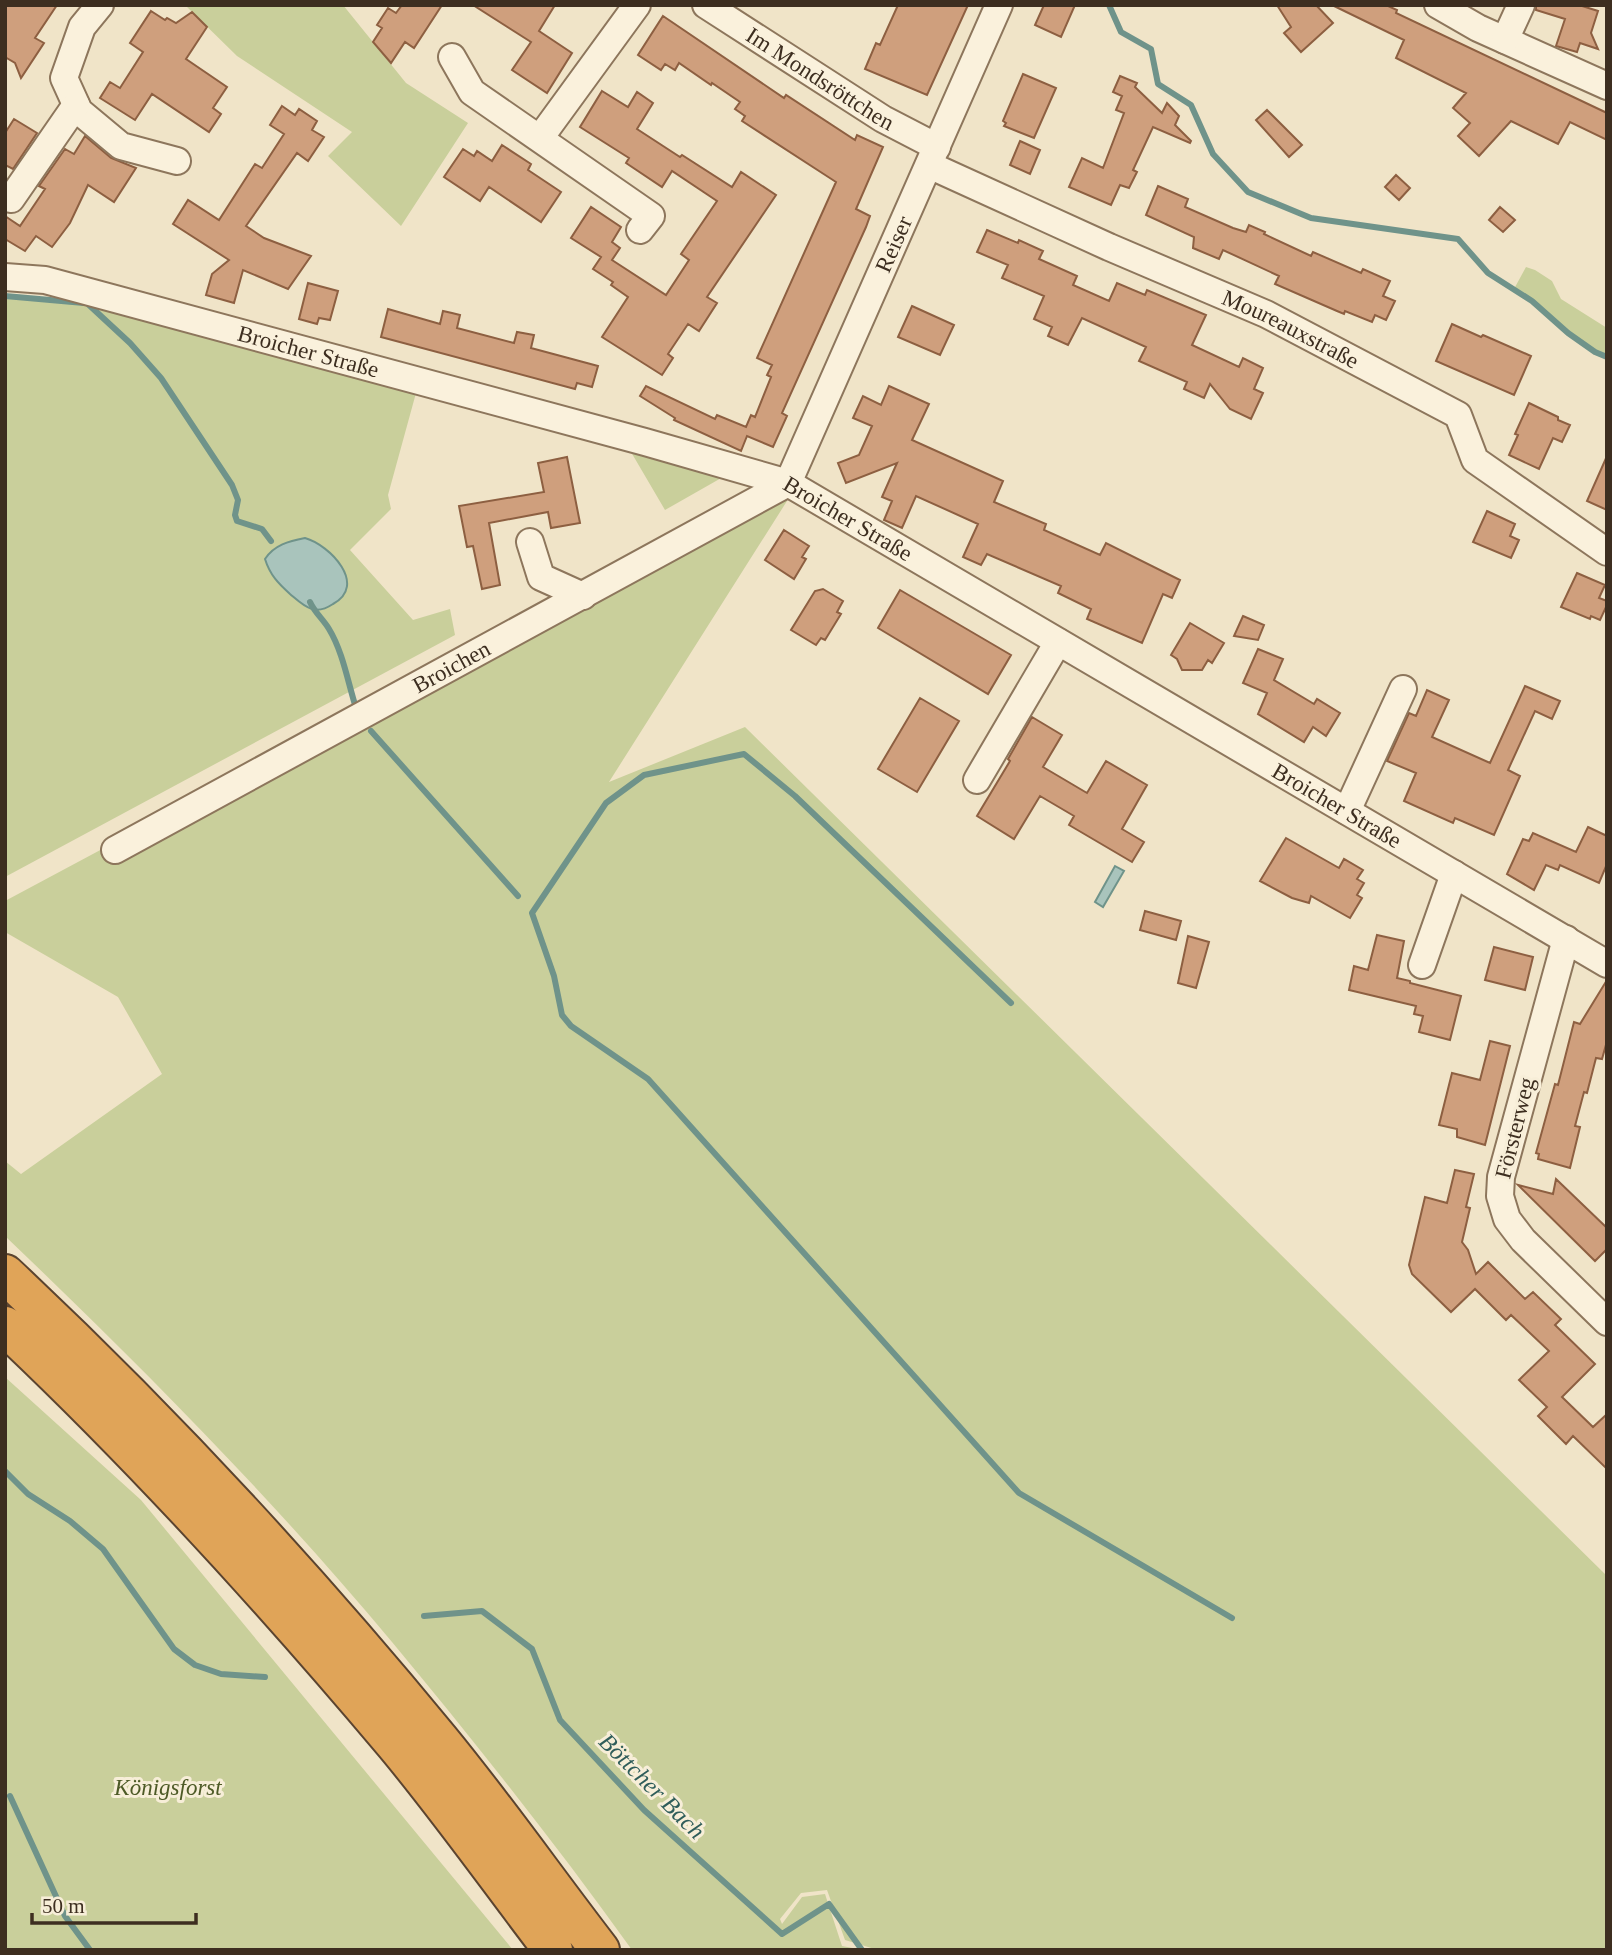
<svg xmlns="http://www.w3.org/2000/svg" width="1612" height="1955" font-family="'Times New Roman',serif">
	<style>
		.green { fill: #c9cf9b }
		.water { fill: #a9c4bc; stroke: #6f938a; stroke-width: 2 }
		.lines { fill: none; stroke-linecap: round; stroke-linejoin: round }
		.stream { stroke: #6f938a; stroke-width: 6 }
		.building { fill: #cf9f7d; stroke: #8d5f41; stroke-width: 2 }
		.minor-casing { stroke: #8d765c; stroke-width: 30 }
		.highway-casing { stroke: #5b4430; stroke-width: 42 }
		.minor { stroke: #faf1dc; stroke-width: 26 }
		.highway { stroke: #e0a458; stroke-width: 38 }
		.labels { text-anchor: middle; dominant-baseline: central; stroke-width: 6; stroke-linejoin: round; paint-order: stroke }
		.street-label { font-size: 23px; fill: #3d2e20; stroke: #f7eed8 }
		.park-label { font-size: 23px; font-style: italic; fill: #4d5a26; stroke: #f7eed8 }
		.water-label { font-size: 24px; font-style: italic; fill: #2f5d5a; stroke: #f7eed8 }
	</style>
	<rect width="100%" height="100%" fill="#f0e4c8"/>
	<path class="green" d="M193,5H343L406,83L468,123L401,226L328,156L352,132L237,56L186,6Z
		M1526,267L1535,270L1552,281L1561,299L1607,328V355C1571,340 1548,307 1514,289Z
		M5,296L93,303L416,393L388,495L391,509L350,550L413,620L450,609L455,635L5,877Z
		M631,452L723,477L665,510Z
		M772,491L787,501L609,782L745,727L1607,1576V1950H878L845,1940L827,1890L801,1893L780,1919L782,1924L802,1897L825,1894L842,1946L863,1950H632C556,1844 475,1742 392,1642C272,1498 140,1365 5,1236V1161L21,1174L162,1074L118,997L5,932V901Z
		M5,1377L141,1500L513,1950H5Z"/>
	<path class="water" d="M305,538C330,545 368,585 333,604C327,608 319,611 312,609C304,607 296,599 290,594C278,583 270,575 265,559C274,545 289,541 305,538Z
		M1115,866L1124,871L1103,907L1095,902Z"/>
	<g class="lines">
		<path class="stream" d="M1109,5L1121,32L1151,49L1158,84L1191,105L1213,154L1248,192L1311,218L1458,239L1488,273L1532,301L1568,333L1595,352L1607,357
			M5,296L84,303
			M89,305L130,343L161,378L232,485L238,500L235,515L237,521L262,529L271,541
			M310,602C315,613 323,619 329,629C343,652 348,683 356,708
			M371,731L518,896
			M1011,1003L795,796L744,754L644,775L606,803L532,913L554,976L562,1015L571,1026L648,1079L1019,1493L1232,1618
			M5,1471L28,1494L70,1521L103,1549L174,1649L195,1665L221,1674L265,1677
			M424,1616L482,1611L532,1649L560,1720L644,1810L782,1934L829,1904L862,1950
			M10,1796L65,1916L90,1950"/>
	</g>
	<path class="building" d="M5,5H57L35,38L44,43L21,78L15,63L5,57Z
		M402,5H442L414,48L405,42L391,63L373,42L382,28L377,25L388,8L396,13Z
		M473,5H555L539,31L572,53L547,93L512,70L531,42Z
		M898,5H968L927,95L865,69L876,43L880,45Z
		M1044,5H1075L1061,37L1035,25Z
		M1277,5H1316L1333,23L1301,52L1284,33L1291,27Z
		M1332,5H1386L1397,10L1396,13L1607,113V140L1570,122L1558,144L1511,121L1479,156L1458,136L1470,123L1453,108L1466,93L1396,58L1404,40Z
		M1536,5H1579L1598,11L1591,33L1598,49L1580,43L1577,52L1556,46L1565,19L1536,10Z
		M151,11L165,20L167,18L176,23L192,12L207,27L186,59L227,87L213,108L221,114L209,132L152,94L135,120L100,98L110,82L120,88L143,52L130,43Z
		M663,16L784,98L786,95L855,140L857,135L883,147L856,209L870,216L866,227L782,413L787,416L773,447L747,436L741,451L674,420L675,418L640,396L646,386L715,419L717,415L746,427L751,415L755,417L771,377L767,375L772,365L757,358L836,182L742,121L745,116L735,109L740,102L712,83L711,85L679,63L675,70L665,64L661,70L638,55Z
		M1023,74L1056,88L1034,138L1004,126L1006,123L1003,121Z
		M1120,76L1137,83L1135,87L1162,113L1167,103L1179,116L1175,125L1191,141L1190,143L1153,127L1133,170L1137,172L1129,188L1120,185L1111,205L1069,187L1082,158L1103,168L1124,113L1116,110L1122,96L1113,92Z
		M602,91L628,107L637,92L653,103L637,129L680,157L682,155L732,187L741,172L776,195L707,297L717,303L699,331L688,324L668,354L673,358L662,375L602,337L628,297L611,285L613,282L593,269L601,257L571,238L591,207L621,227L612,242L620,248L612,260L666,295L689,260L681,254L717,201L672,171L662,187L626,163L629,158L580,127Z
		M282,106L295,115L299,109L317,121L312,130L324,137L308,161L297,153L246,226L264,238L311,256L288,289L243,270L234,303L206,295L212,274L229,260L173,224L188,200L219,220L255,164L262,168L284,134L270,125Z
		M1267,110L1302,145L1289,157L1256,120Z
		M14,119L37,133L13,169L5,165V133Z
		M85,136L111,158L136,168L114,202L88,185L70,223L52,247L36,236L25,251L5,239V216L20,226L45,189L39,186L65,149L74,154Z
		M1020,141L1040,150L1030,174L1010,165Z
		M502,145L531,164L528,170L561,192L541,222L489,187L480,201L444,177L463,149L474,156L477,151L492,161Z
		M1396,175L1410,188L1399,200L1385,187Z
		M1158,186L1188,199L1185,207L1233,228L1246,232L1249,225L1265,232L1264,234L1311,256L1313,252L1361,273L1363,269L1390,281L1383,296L1395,301L1386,320L1375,315L1372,322L1345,311L1344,314L1337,311L1275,284L1279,276L1223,250L1219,259L1193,248L1194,237L1146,215Z
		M1500,207L1515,220L1503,232L1489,220Z
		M987,230L1018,243L1019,240L1043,251L1039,259L1077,276L1073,285L1109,301L1117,283L1145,295L1147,290L1206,315L1192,345L1239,367L1243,358L1263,368L1254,389L1263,393L1251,419L1230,409L1210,384L1204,398L1184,389L1187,382L1139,361L1146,347L1082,318L1068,345L1048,336L1052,327L1034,319L1044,296L1002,278L1008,265L977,252Z
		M308,283L338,291L330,320L319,318L317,324L299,319Z
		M912,306L954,325L940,355L898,337Z
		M388,309L440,324L443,311L452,313L460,315L457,328L514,343L517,332L534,335L531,348L598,366L592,387L577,383L575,389L381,337Z
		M1452,324L1481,337L1483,335L1531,356L1514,395L1436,361Z
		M889,386L929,404L912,440L1003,481L994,502L1046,524L1044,530L1100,555L1106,543L1180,580L1172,598L1163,594L1142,643L1087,619L1091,609L1058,593L1061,586L987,554L981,565L963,557L978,524L916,496L902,528L884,520L892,501L882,497L897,463L846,483L838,463L859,455L872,426L853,418L863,396L881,405Z
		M1529,403L1558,417V420L1570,425L1562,442L1553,438L1539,469L1509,455L1518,435L1515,434Z
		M1607,456V510L1587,501Z
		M567,457L580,523L551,528L548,512L489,523L500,585L482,589L473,546L467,547L459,506L544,492L538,463Z
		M1487,511L1515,524L1510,536L1519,540L1511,558L1473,542Z
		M784,530L809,546L802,557L806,559L794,579L765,560Z
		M1577,573L1605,585L1599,598L1607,601V605L1600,620L1591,616L1590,619L1561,607Z
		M823,589L843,601L837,612L841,614L825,640L821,638L816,645L791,630L815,591Z
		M900,590L1011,655L988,694L878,628Z
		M1243,616L1264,625L1258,640L1234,636Z
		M1190,623L1224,643L1212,663L1208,660L1202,670H1182L1177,659L1171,655Z
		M1258,649L1283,659L1274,680L1314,704L1317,699L1340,713L1326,736L1313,727L1304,742L1258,714L1267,693L1243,683Z
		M1525,686L1560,701L1552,719L1535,711L1508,770L1520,776L1494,835L1455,818L1453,823L1404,801L1416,773L1387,761L1409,713L1416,716L1427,690L1449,700L1432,737L1490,763Z
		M920,698L959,721L917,792L878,769Z
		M1032,717L1062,735L1043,767L1087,793L1106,761L1147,785L1122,829L1144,842L1132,862L1069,825L1074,816L1040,796L1014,839L977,816L1010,761L1008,759Z
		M1588,827L1607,836V864L1599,883L1560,865L1558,870L1546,865L1534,890L1507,874L1523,839L1529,841L1533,833L1576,852Z
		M1286,838L1339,868L1344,859L1363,870L1357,879L1364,883L1357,895L1362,898L1350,918L1311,896L1309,903L1292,898L1260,881Z
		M1145,911L1181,921L1176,940L1140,930Z
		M1377,935L1404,941L1397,978L1410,981V983L1461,996L1450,1040L1419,1032L1423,1016L1414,1014L1416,1006L1349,990L1354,966L1368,970Z
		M1188,936L1209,942L1196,988L1178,983Z
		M1494,947L1533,957L1525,990L1485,980Z
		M1607,980V1041L1602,1059L1596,1058L1587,1093L1584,1092L1575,1126L1580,1127L1570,1168L1538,1159L1539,1154L1536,1153L1555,1084L1558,1085L1574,1022L1580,1024Z
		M1490,1041L1510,1046L1485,1145L1457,1137V1129L1439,1125L1452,1073L1480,1080Z
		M1455,1170L1474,1174L1466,1207L1470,1208L1462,1242L1468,1250L1476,1274L1488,1262L1525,1299L1533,1292L1561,1319L1555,1325L1595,1364L1562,1397L1593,1427L1607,1414V1469L1573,1436L1566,1444L1538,1416L1547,1407L1519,1380L1549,1351L1511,1315L1506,1320L1475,1289L1451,1312L1412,1274L1409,1265L1425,1197L1447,1203Z
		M1556,1179L1607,1228V1249L1595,1261L1518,1185L1553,1194Z"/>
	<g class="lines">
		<defs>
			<g id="minor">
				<path d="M100,5L82,27L64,78L79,111L121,146L177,161"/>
				<path id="s1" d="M706,5L883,119L937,147"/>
				<path d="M1438,5L1478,28L1607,86"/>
				<path d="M1505,40L1521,5"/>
				<path d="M452,57L472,92L651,216L640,230"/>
				<path d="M540,138L637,5"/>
				<path id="s2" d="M929,165L1109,247L1266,314L1458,415L1475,460L1607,552"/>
				<path d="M5,198L11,199L76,105"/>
				<path id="s3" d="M5,277L45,280L645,442L788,483L1607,964"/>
				<path id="s4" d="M788,483L999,5"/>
				<path d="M530,542L541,577L583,596"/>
				<path d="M977,780L1058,642"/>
				<path d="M1347,811L1403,689"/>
				<path id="s5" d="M115,850L788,483"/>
				<path d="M1566,939L1501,1177L1500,1196L1507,1219L1523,1240L1607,1322"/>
				<path d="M1422,965L1454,874"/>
			</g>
			<path id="highway" d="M5,1274C160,1419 304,1575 439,1739C495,1807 546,1880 600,1950
				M5,1326C144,1457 272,1598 395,1744C450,1810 500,1881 553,1950"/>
		</defs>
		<use href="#minor" class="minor-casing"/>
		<use href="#highway" class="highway-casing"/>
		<use href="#minor" class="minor"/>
		<use href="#highway" class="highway"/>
	</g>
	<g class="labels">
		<g class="street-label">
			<text stroke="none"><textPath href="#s1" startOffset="136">Im Mondsröttchen</textPath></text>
			<text stroke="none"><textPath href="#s4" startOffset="261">Reiser</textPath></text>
			<text stroke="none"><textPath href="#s2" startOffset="397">Moureauxstraße</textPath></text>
			<text stroke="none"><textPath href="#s3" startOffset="313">Broicher Straße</textPath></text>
			<text stroke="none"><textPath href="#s3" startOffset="880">Broicher Straße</textPath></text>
			<text stroke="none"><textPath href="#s5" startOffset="383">Broichen</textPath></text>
			<text stroke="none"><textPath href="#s3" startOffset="1447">Broicher Straße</textPath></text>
			<text transform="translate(1515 1128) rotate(-76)">Försterweg</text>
		</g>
		<g class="park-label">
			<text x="168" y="1787">Königsforst</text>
		</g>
		<g class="water-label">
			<text transform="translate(652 1786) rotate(45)">Böttcher Bach</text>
		</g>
	</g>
	<rect width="1612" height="1955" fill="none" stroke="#3d2e20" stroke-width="14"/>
	<path d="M32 1913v10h164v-10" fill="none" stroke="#3d2e20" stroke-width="3.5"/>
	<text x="42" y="1913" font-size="21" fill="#3d2e20" stroke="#f7eed8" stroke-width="5" paint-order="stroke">50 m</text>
</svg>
